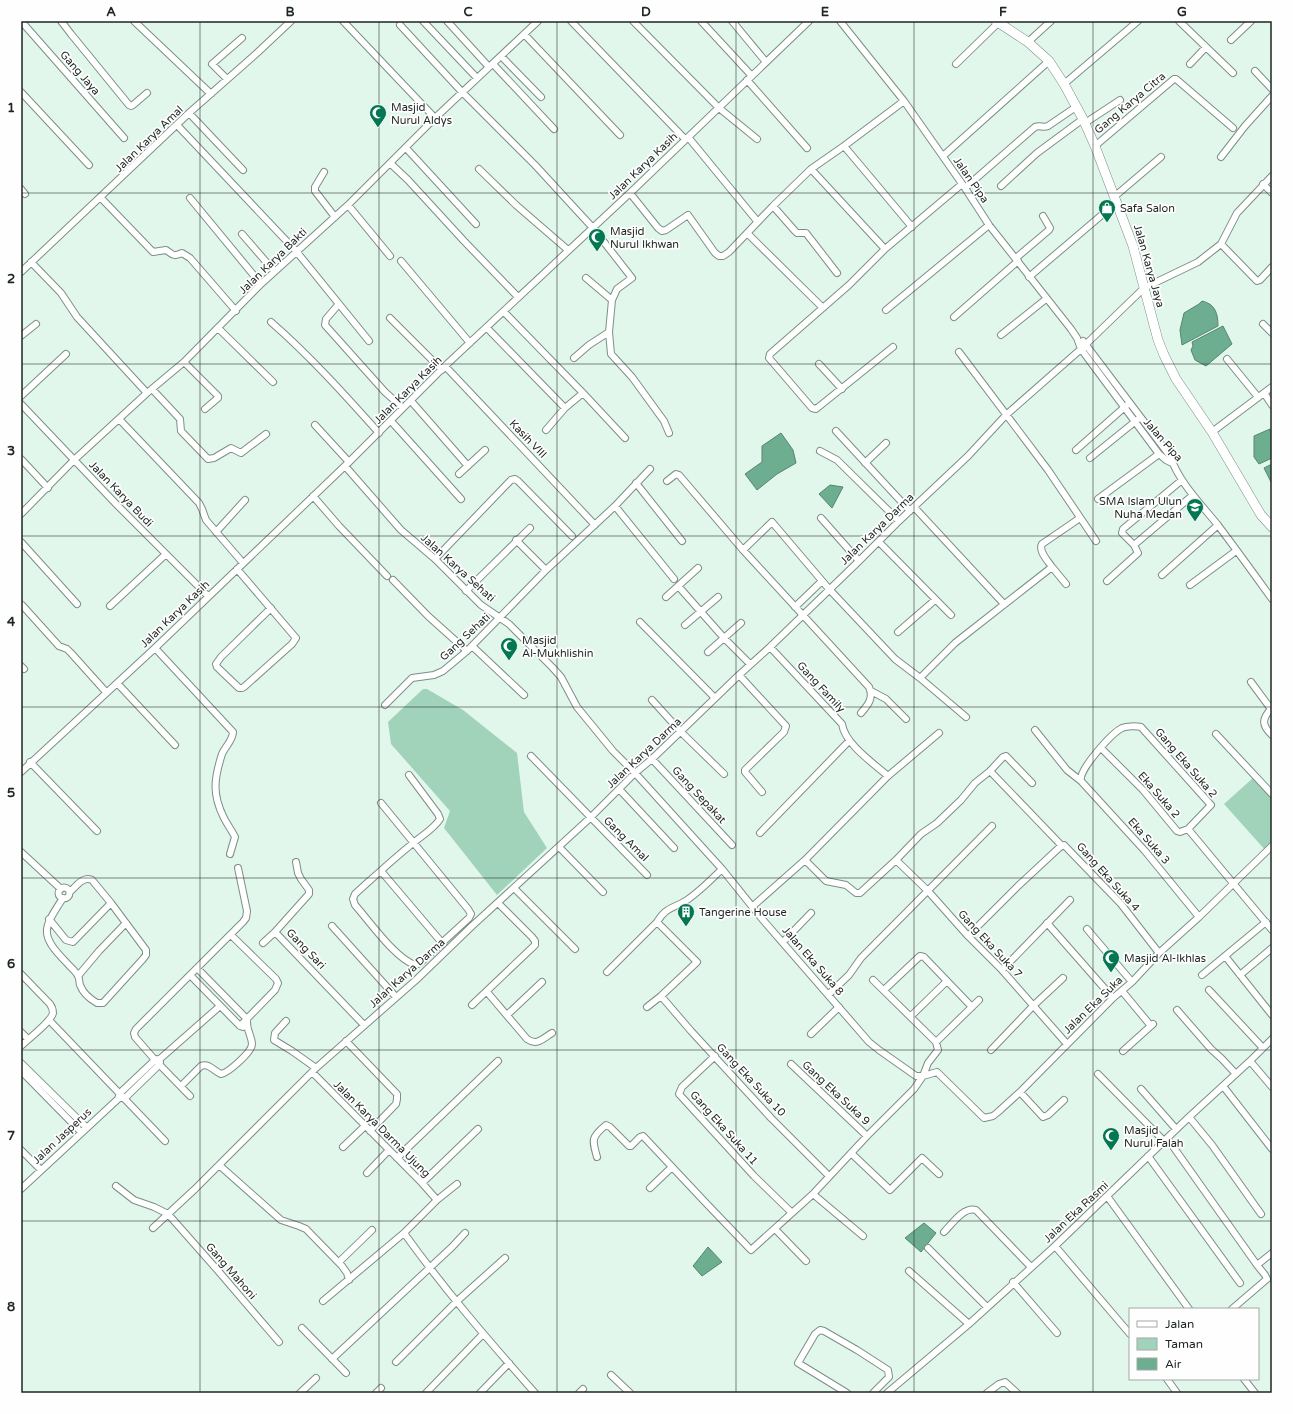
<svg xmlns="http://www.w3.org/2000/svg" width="1293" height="1414" font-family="'Varela Round',sans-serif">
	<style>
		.green { fill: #a0d3ba }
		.water { fill: #6eae90; stroke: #56856f }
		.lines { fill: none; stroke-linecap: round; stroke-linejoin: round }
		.street-casing { stroke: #7c8f85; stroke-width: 8 }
		.secondary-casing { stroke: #7c8f85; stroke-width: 10 }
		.street { stroke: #fff; stroke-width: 6 }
		.secondary { stroke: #fff; stroke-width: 9 }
		.grid { fill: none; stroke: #1e2622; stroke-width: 1; stroke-opacity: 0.55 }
		.labels { text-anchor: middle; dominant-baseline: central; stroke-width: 3.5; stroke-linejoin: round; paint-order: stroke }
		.street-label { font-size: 11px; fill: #1e2622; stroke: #fefefe }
		.poi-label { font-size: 11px; fill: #1e2622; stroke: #fefefe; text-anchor: start }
		.neatline { fill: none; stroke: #1e2622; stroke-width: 1.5 }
		.grid-label { font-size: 13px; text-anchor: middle; font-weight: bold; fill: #1e2622 }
	</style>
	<rect width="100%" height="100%" fill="#e2f7ec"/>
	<path class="green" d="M423,689H427L463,710L517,753L524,812L547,848L497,895L444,828L450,811L391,744L388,722Z
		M1253,778L1272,799V845L1266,851L1224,804Z"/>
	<path class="water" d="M1202,301C1215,304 1218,313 1218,326L1182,345L1180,330L1184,313L1199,304Z
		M1223,326L1232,344L1206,366L1195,360L1191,350L1193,346L1192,342Z
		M1270,429V431L1272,430V433L1271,431L1272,435V458L1259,464L1254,457V436Z
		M781,433L793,450L796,463L777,474L757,490L745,474L762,462V446Z
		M1272,464V484L1264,468Z
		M830,485L843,487L832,508L819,494Z
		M924,1223L936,1233L921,1252L905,1238Z
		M708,1247L722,1262L702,1276L693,1266Z"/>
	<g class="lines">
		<defs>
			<path id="street" d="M21,21L124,138
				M61,21L71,34L129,105L131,106L133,105L147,93
				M134,21L211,94
				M343,21L435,118
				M423,21L477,78
				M447,21L489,67
				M571,21L685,139
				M633,21L719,108L757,139
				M701,21L751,75
				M732,21L766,62
				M840,21L904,101L965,188L989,225L1071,329L1077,338L1081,349L1159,454L1166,460L1172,463
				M1179,21L1233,73
				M400,25L462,92L535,165L593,228L632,278L617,289L612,300L609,332L611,354L632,377L664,421L669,433
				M524,34L620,135
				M1231,40L1251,21
				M1028,42L1051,21
				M501,56L541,97
				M493,64L554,129
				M956,64L998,23
				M1190,64L1206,47
				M1255,71L1272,89
				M227,79L212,64L242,38
				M747,80L807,148
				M1064,84L1138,21
				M21,92L89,165
				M189,113L243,170
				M1085,123L1120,100
				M177,125L296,251L369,341
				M688,137L757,221
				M844,146L912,227
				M1095,146L1174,79H1176L1233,128
				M406,148L476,224
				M943,156L1049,61
				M1221,157L1245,126L1272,96
				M390,163L408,180L464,241L518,297
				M479,169L516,205L568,250
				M811,169L885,249
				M324,172L315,187V191L335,217
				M1263,184L1272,193
				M1001,186L1037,153L1083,119
				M965,188L1035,127C1040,125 1043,128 1048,126L1076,107
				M21,189L25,194
				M630,193L658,228L662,231L666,230L688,215L715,253L719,256H723L729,252L773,206L811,169L844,146L904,101
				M1114,197L1161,157
				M101,198L153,252L166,250C174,255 172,257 182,253L190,258L236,311
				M190,198L261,284
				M348,205L390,256
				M773,206L795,231L797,233H806L837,273
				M747,233L823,308
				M242,234L274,271
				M1221,244L1257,281L1260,280L1272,267
				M1016,258L1049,230L1050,228L1043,216
				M401,261L470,343
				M31,262L61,293L77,317L147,393
				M21,272L189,113L257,53L291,21
				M1029,277L1117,202
				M586,278L612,300
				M338,305L326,319L325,325L385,392L403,408
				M886,310L989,225
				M504,312L583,393L625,438
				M954,317L1018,261
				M390,318L442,370
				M271,322C310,356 345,395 379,433
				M1263,324L1272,333
				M218,328L273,382
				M487,328L565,408
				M1001,335L1046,299
				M21,336L36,324
				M1083,341L1170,456C1179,482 1200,503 1217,524C1236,549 1254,574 1272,599
				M893,347L816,409L812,408L769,358L770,354L849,285L885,249L962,184
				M959,352L1048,470L1096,541
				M574,358L589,345L609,332
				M1227,359L1258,397
				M184,362L218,396V398L205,409
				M819,364L842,389
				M445,366L595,525
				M152,389L180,419L181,431L208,459L214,458L231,448L241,453L266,434
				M1264,393L1272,405
				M21,396L66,354
				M411,401L468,466
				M21,404L118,506L208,596
				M119,419L199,503L202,509L206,520L243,563
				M391,421L461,499
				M315,425L349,462
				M546,430L565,408L583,393
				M836,431L910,511
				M1212,432L1272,387
				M1076,450L1127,405
				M820,451L837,460L899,521
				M1090,458L1137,420
				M21,459L48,488
				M865,463L886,443
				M345,466L401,530L435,559L481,605L509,624L552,667L561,677L577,707L613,751L635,773L722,869L763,920L869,1042L879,1050L916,1076H923L937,1072L984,1118L993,1116L998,1112L1020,1092L1113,998L1132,982L1159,953L1199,917L1272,846
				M459,474L485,450
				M667,481L676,474L679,475L743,550L869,687C874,698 868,705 861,713
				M636,483L682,541
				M313,496L339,526L387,576
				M1098,499L1159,454
				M615,506L674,579
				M914,507L1004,604
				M21,514L74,460L147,393L184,362L261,284L348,205L435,118L538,21
				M821,518L859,561
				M216,532L245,500
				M516,540L546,570
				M21,542L77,604
				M879,542L951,615
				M1134,545L1193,495
				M743,550L772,522L829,589L895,659L920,678L966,717
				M435,559L511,480L515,479L518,481L572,536
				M1052,567L1066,584
				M237,569L296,638L292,644L244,687L242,688H239L217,667L216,664L221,657L271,608
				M1162,575L1218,525
				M393,580L428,616L467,651
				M1107,581L1138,553L1134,545L1122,533L1123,529L1182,480
				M1190,585L1236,551
				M679,587L724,638L750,664
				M466,591L530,528
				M666,597L698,568
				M22,605L59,646L67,649L71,653L106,692
				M110,606L166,554
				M795,607L822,581
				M640,622L715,698
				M685,625L718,597
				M898,632L935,600
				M472,646L524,695
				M770,647L842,724C845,744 873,763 888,776
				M155,648L233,732C233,740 225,747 222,754C214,779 212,794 224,818C227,824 232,831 235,837L230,854
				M708,652L741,623
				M21,666L24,669
				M739,675L786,726L784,732L745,770V772L762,792
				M920,678L955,643L1052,567C1048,561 1038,551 1042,544L1080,518
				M1251,682L1271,709
				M117,683L175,745
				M871,691L886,699L906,719
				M652,700L681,732L724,774
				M385,705L412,678L434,675L443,671L467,651L546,570L615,506L650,469
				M1272,708C1262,718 1261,725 1272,735
				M1035,730L1067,770L1081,781L1145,851L1199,917
				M1216,734L1272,794
				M1101,748L1143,790L1177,831L1180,832L1188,829L1272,930
				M531,756L647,875
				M652,759L732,845
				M30,762L97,831
				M21,772L155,648L349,462L445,366L630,193L809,21
				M1081,781C1078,770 1112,733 1122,728C1127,726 1136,726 1141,727L1211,805L1188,829
				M1032,783L1006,756L1003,757L990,771L1062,846
				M619,789L674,848
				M381,803L468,909L471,914L469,918L420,963L415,965C395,958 370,922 355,905L353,899L355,894C374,877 392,860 412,844C421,836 434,829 440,819L438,814L409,775
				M760,833L849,741
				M559,847L603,892
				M21,852L61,889
				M805,860L826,881L846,885L856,893H860L896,860L921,834L937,823L961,800L975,783L990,771
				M896,860L928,891L968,936L1002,970L1067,1044
				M381,871L443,944
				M58.5 893a5.5 5.5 0 1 1 11 0a5.5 5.5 0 1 1-11 0Z
				M514,888L575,949
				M63,898C43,929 39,934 66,962C70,967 76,971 78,976C80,979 79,983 80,985C83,993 90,999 97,1003H103L143,959L146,955V950L111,903L92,880C83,876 76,886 70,892
				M753,906L805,860L888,776L939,733
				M49,919L66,940L73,942L111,903
				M1047,923L1113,998
				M332,926L396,997
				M1087,929L1132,982
				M275,932L364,1025
				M231,935L276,979L278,983L275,990L240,1026
				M968,936L1018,886L1061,846L1064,845L1121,904L1159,953
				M783,942L811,913
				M263,943L275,932L309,894V890L301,879L298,873L296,862
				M1225,956L1272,1015
				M1002,970L1070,900
				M607,972L657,922C667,906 673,909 687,900C700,891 711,880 722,869
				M21,974L50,1004C52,1007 53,1010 53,1013C51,1022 28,1039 21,1046
				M190,975L240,1026L243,1027
				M1202,975L1266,922
				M1240,975L1272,948
				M78,976L99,951L126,923
				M884,990L920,956L924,957L972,1007
				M1209,990L1263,1048
				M1122,991L1151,1026
				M487,992L527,1039C537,1046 542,1039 552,1033
				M829,994L849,975L861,958L992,826
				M661,996L691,1031L771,1118L829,1176
				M472,1005L535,945V941L532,937L498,903
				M647,1007L661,996L697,962L657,922
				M1177,1010L1211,1049L1222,1059L1236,1074
				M507,1015L542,982
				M911,1016L947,981
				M49,1020L165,1141
				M286,1021L275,1033L274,1040L292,1051L316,1068
				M21,1032L28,1039
				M811,1034L839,1007
				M346,1041L397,1094V1099L396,1104L370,1131
				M936,1042L979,1000
				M991,1050L1034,1005L1063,978
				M1123,1051L1153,1024
				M715,1056L682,1087L679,1094L754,1176L792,1213
				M1250,1061L1272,1087
				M21,1063L86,1127
				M791,1064L867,1136
				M21,1071L81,1132
				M312,1072L422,1183L437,1200
				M1098,1074L1164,1141
				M181,1086L201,1066C209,1063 214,1071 221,1074C228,1073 252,1052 252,1044C252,1040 250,1036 249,1032C247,1028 247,1023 247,1019L197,968
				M1223,1086L1272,1149
				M1141,1089L1176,1129
				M1020,1092L1043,1117L1048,1115L1064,1100
				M190,1096L155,1060L135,1037L134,1033L136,1029L243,922L246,918L247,911L238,868
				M121,1098H125L159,1065L160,1062
				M1189,1117L1212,1145L1261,1214
				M1167,1138L1257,1265L1272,1253
				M343,1147L365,1126
				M21,1150L41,1170
				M851,1153L890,1190L922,1158L939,1174
				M1148,1156L1240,1283
				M597,1157C592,1140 591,1137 606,1125L610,1127L629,1146H631L640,1137L643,1136L705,1202L751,1250L813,1194L867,1136L914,1089L923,1076L928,1063L938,1050L936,1042L873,980
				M397,1158L498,1061
				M219,1165L281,1220L299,1226L306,1229L342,1266L347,1273L349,1280
				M367,1173L389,1150
				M422,1183L478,1129
				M116,1186L134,1200L154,1207L168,1214L220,1273L279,1342
				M650,1188L672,1167
				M21,1189L118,1099L120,1093L155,1060L161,1058L220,1006
				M813,1194L863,1236
				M1107,1196L1189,1309
				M153,1228L195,1189L316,1068L416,980L472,926L590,818L635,773L652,759L739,675L770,647L859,561L899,521L968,456L1006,415L1081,349L1144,288L1198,262L1221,244L1237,213L1272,176
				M775,1229L806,1261
				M944,1232C952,1224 964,1206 976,1210L1031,1267
				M404,1233C444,1289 489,1341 535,1393
				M1055,1246L1130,1334
				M928,1248L987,1307
				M339,1262L372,1230
				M909,1271L969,1324
				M1013,1282L1057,1333
				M323,1301L404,1233L437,1200L457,1184
				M1232,1309L1267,1279L1265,1275L1257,1265
				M302,1328L346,1373
				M332,1359L452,1247L465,1233
				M396,1362L456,1302L505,1258
				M611,1375L630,1393
				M1167,1379L1177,1393
				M1244,1379L1255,1393
				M300,1393L316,1378
				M376,1393L381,1388
				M426,1393L483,1334
				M480,1393L509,1363
				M579,1393L583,1389
				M847,1393L798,1363L815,1334L820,1330L824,1331L857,1350L888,1370L889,1377L873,1393
				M887,1393L969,1324L1055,1246L1189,1117L1250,1061L1272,1039
				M987,1393L999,1384L1005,1382L1017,1393"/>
			<path id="secondary" d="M996,21L1028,42L1049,61L1064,84L1083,119L1095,146L1133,246L1158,340L1164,355L1176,379L1212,432L1261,515L1272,527"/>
		</defs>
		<use href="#street" class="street-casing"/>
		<use href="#secondary" class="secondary-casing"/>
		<use href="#street" class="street"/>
		<use href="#secondary" class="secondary"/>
	</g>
	<path class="grid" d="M200,21V1393M379,21V1393M557,21V1393M736,21V1393M914,21V1393M1093,21V1393M21,193H1272M21,364H1272M21,536H1272M21,707H1272M21,878H1272M21,1050H1272M21,1221H1272"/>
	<defs>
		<symbol id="mosque-pin" viewBox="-11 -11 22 30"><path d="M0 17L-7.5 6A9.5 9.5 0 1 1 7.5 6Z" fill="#027752" stroke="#fefefe"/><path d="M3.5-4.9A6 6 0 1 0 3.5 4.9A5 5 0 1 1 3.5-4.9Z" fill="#fff"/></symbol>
		<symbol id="shop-pin" viewBox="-11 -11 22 30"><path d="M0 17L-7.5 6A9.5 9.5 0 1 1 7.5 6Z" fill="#027752" stroke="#fefefe"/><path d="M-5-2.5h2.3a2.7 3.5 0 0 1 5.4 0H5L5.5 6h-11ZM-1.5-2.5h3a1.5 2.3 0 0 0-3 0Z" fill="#fff"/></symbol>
		<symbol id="school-pin" viewBox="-11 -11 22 30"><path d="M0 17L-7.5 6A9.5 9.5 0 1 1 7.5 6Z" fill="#027752" stroke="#fefefe"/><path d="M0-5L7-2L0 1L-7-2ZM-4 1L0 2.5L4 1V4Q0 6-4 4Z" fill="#fff"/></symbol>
		<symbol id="building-pin" viewBox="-11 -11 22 30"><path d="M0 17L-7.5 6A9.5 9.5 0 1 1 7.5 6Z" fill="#027752" stroke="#fefefe"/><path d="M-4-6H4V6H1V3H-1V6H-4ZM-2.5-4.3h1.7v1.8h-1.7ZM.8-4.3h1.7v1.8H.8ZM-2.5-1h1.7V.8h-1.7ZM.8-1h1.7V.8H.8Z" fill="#fff"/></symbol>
	</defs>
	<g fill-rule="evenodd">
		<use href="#mosque-pin" x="368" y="103" width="20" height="27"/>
		<use href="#shop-pin" x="1097" y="198" width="20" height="27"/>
		<use href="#mosque-pin" x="587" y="227" width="20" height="27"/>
		<use href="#school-pin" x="1185" y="497" width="20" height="27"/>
		<use href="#mosque-pin" x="499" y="636" width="20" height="27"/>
		<use href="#building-pin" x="676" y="902" width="20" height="27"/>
		<use href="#mosque-pin" x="1101" y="948" width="20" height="27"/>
		<use href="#mosque-pin" x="1101" y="1126" width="20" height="27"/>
	</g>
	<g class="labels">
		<g class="street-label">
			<text transform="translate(80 73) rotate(49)">Gang Jaya</text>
			<text transform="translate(1130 103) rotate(-40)">Gang Karya Citra</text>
			<text transform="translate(149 139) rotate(-44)">Jalan Karya Amal</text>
			<text transform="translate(643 166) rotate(-44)">Jalan Karya Kasih</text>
			<text transform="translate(971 180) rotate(55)">Jalan Pipa</text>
			<text transform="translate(273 261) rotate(-44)">Jalan Karya Bakti</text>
			<text transform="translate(1149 266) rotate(74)">Jalan Karya Jaya</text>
			<text transform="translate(408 390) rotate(-45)">Jalan Karya Kasih</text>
			<text transform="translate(528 439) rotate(46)">Kasih VIII</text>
			<text transform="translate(1163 440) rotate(49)">Jalan Pipa</text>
			<text transform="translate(121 494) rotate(46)">Jalan Karya Budi</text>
			<text transform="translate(877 529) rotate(-44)">Jalan Karya Darma</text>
			<text transform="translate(458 568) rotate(42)">Jalan Karya Sehati</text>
			<text transform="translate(175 614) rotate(-44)">Jalan Karya Kasih</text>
			<text transform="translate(465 637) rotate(-43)">Gang Sehati</text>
			<text transform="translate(821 687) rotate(47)">Gang Family</text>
			<text transform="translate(644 753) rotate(-43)">Jalan Karya Darma</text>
			<text transform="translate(1186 763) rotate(49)">Gang Eka Suka 2</text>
			<text transform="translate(699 795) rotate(47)">Gang Sepakat</text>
			<text transform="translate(1159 795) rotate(49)">Eka Suka 2</text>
			<text transform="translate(626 839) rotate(45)">Gang Amal</text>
			<text transform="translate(1149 841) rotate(49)">Eka Suka 3</text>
			<text transform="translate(1108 877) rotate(48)">Gang Eka Suka 4</text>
			<text transform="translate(990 944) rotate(47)">Gang Eka Suka 7</text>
			<text transform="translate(306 949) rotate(46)">Gang Sari</text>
			<text transform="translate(813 961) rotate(49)">Jalan Eka Suka 8</text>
			<text transform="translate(407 973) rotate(-42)">Jalan Karya Darma</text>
			<text transform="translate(1093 1005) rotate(-44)">Jalan Eka Suka</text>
			<text transform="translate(751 1080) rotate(47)">Gang Eka Suka 10</text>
			<text transform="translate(836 1093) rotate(43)">Gang Eka Suka 9</text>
			<text transform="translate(724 1128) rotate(48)">Gang Eka Suka 11</text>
			<text transform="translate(382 1129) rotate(45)">Jalan Karya Darma Ujung</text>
			<text transform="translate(62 1136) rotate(-43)">Jalan Jasperus</text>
			<text transform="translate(1076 1212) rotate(-43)">Jalan Eka Rasmi</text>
			<text transform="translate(231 1271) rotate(49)">Gang Mahoni</text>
		</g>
		<g class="poi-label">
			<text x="391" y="107">Masjid<tspan x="391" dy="13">Nurul Aldys</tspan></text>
			<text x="1120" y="208">Safa Salon</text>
			<text x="610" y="231">Masjid<tspan x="610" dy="13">Nurul Ikhwan</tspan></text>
			<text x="1182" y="501" text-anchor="end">SMA Islam Ulun<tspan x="1182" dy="13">Nuha Medan</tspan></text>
			<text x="522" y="640">Masjid<tspan x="522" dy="13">Al-Mukhlishin</tspan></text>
			<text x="699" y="912">Tangerine House</text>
			<text x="1124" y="958">Masjid Al-Ikhlas</text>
			<text x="1124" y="1130">Masjid<tspan x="1124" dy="13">Nurul Falah</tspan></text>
		</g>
	</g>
	<rect width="1293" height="1414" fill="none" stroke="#fefefe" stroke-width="44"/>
	<rect x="1129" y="1308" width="130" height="72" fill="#fefefe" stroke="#a4a8a6"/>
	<rect x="1137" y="1321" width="20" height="6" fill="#ffffff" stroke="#a4a8a6"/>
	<text x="1165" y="1328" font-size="12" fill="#1e2622">Jalan</text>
	<rect x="1137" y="1338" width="20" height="12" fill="#a0d3ba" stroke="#a4a8a6"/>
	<text x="1165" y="1348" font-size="12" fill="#1e2622">Taman</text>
	<rect x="1137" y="1358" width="20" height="12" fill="#6eae90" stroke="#a4a8a6"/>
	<text x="1165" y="1368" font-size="12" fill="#1e2622">Air</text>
	<rect x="22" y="22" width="1249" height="1370" class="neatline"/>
	<g class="grid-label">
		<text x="111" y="16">A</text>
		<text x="290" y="16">B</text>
		<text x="468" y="16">C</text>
		<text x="646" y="16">D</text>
		<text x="825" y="16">E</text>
		<text x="1003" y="16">F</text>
		<text x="1182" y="16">G</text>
		<text x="11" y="112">1</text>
		<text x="11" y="283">2</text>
		<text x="11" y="455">3</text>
		<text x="11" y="626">4</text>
		<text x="11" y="797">5</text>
		<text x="11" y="968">6</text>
		<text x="11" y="1140">7</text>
		<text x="11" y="1311">8</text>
	</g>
</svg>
